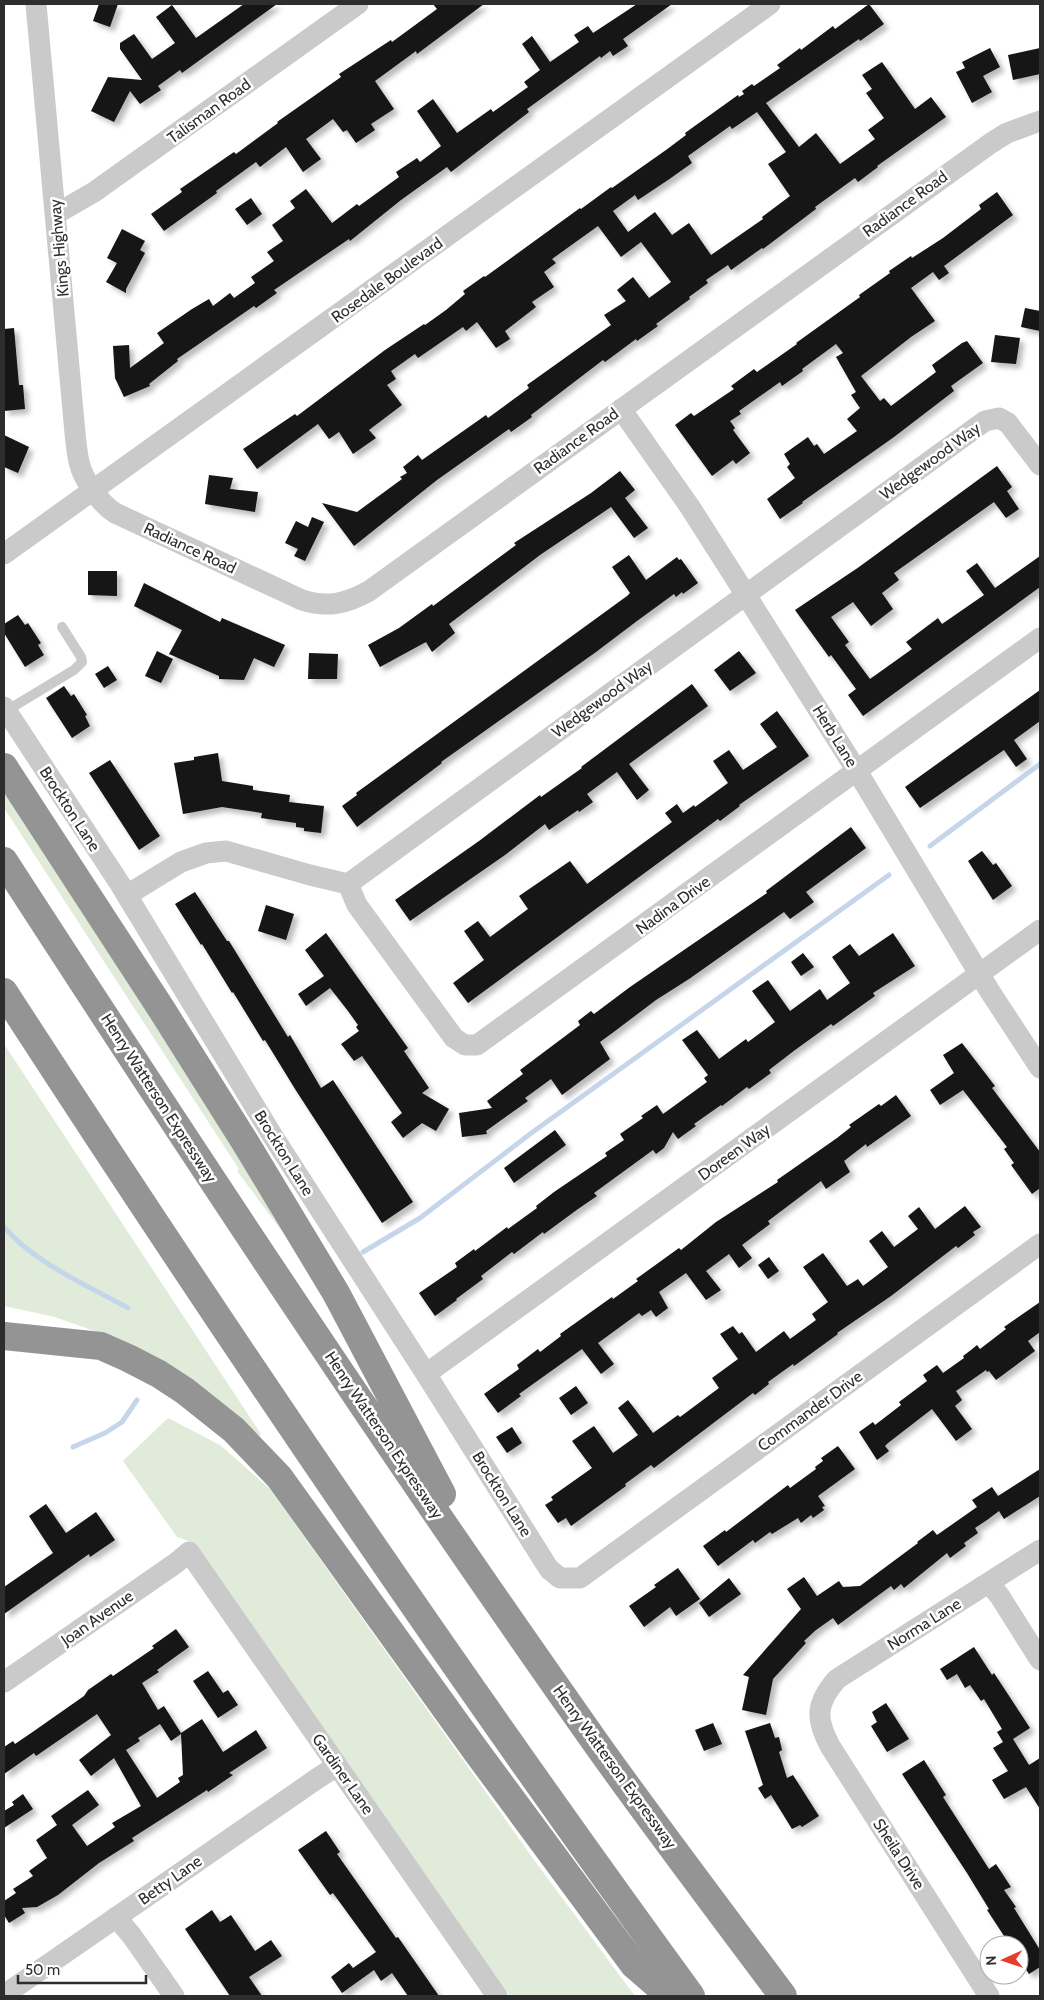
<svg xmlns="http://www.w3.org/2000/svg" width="1044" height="2000" font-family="Cabin,sans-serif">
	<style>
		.green { fill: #e0ebda }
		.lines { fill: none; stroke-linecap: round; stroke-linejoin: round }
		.stream { stroke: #c5d6eb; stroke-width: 5 }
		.building { fill: #141414; fill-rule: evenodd; filter: url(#shadow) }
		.service { stroke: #cacaca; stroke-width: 10 }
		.minor { stroke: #cacaca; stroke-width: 21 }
		.motorway { stroke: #949494; stroke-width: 28 }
		.labels { text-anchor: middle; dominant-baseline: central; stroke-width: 5; stroke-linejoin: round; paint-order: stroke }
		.street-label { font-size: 16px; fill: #2d2d2d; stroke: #fff }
	</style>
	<defs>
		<filter id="shadow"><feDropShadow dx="4.5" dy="4.5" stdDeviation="2.5" flood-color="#0004"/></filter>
	</defs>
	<rect width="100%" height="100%" fill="#fff"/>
	<path class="green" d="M4,784L227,1131L292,1245L237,1171L239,1169L4,808Z
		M4,1044L261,1434L258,1437L114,1338L55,1317L4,1306Z
		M168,1418L220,1445L270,1489L537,1864L635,1996H510L192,1542L177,1537L123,1461Z"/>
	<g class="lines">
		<path class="stream" d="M930,846L1040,764
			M4,1227C36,1264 85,1284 128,1308
			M363,1252L420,1218L530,1134L889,875
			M73,1447L105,1433L122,1422L137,1400"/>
	</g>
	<path class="building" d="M99,4H118L110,27L93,21Z
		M244,4H277L182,73L180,70L158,86L161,90L140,104L130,91L114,122L91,111L108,77L142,80L120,49V43L134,34L152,59L175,43L156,17L172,5L196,38Z
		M433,4H484L417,54L416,51L375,81L394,109L371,124L375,130L356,143L347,130L343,132L333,119L306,139L321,159L303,172L286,147L260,167L256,162L216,191L217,193L164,231L151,214L182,192L180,189L234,152L236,154L278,123L277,122L341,77L339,74L391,40L392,42L437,9Z
		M637,4H672L623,39L628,46L613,56L610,51L601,58L600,56L527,109L529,112L451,172L447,167L401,200L350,241L349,239L274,290L277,293L256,308L254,306L177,359L178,361L149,384L150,386L124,397L115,378L113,346L129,345L130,368L164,343L157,333L192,309L209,299L213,306L230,293L234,298L255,283L251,277L274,261L267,252L283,241L272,225L295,208L290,201L306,189L332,223L357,204L359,206L399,177L396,172L417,158L420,162L441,146L417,111L433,99L457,133L491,109L493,112L528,87L524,82L540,70L522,44L532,36L550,62L579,42L574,35L588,26L593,33Z
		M869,4L884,24L860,41L859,39L766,103L799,147L816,133L840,164L875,139L868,130L884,118L866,93L872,89L862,75L882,62L915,109L931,97L946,117L877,166L878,167L858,182L855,178L815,207L816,209L763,249L762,248L731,270L728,265L706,280L708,283L689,297L690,299L656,324L658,326L637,341L636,339L605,362L603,360L531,415L532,417L511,432L509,429L437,480L354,546L322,503L357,512L402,479L400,477L407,473L403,467L418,455L422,460L486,415L488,418L529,388L527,385L611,325L604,315L626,301L617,290L633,277L649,298L671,282L641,242L621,257L598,226L552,259L556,263L544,272L554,287L532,302L536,307L505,331L510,339L496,348L477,322L466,331L463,327L418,358L415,354L391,371L396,379L387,385L402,405L369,430L376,438L353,454L339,432L329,439L318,424L257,469L243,449L295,414L297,416L385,350L424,324L425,325L446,310L465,294L463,291L484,276L485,277L580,208L581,209L611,187L612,188L666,150L686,135L685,133L738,95L739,97L744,94L742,91L752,84L754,86L780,68L777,65L800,48L801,50L833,26L835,29ZM757,112L786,152L768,164L790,196L762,217L763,219L711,255L689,223L672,235L655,212L628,232L613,211L635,195L638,200L668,180L692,163L688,156L730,126L732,129Z
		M990,48L1000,67L983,76L992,92L972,103L956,72L965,68L962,62Z
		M1040,48V74L1013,80L1008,55Z
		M997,192L1013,215L944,266L949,273L939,280L933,272L911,288L935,321L911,337L861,376L880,401L884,398L891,406L936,372L932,365L962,343L967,341L983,363L951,386L954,391L894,437L802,502L803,503L780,519L767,499L795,478L787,467L790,464L784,454L808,437L814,446L817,444L824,454L857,431L847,419L860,408L851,395L856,392L836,357L843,353L836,344L802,369L803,371L782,386L780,382L739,411L741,414L730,421L735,428L733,430L750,453L736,464L733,460L712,476L675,425L691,413L694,416L734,389L731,386L754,369L757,372L797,344L796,343L860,297L859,295L890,273L889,271L911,256L912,258L943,238L981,209L979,205Z
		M251,198L262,214L247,225L235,209Z
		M122,229L145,241L140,250L145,253L126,289V293L106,282L117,263L107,258Z
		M1025,308L1040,311V331L1021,327Z
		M14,328L19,385H23L25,409L4,411V329Z
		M995,335L1020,338L1016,364L991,362Z
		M4,435L29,447L18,473L4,467Z
		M997,466L1012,487L1007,491L1019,509L1006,518L994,502L894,573L899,580L882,593L893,609L871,626L853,602L831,617L849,642L845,645L870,679L912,649L906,642L938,618L942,624L984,595L966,571L977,563L995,588L1040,556V587L863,716L848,695L856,689L831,655L829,657L795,610L859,567Z
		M620,471L635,490L625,498L648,528L634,538L611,507L540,555L449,624L455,633L432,652L426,642L380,667L368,645L399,628L432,604L433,606L516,545L514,543L591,493Z
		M209,475L233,478L230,489L258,492L255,512L205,504Z
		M312,517L324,522L305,561L294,556L298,549L285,543L296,521L308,527Z
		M629,555L646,580L677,557L679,560L681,559L698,583L683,594L682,592L676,597L674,594L637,621L596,652L441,762L442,763L357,827L342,806L357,795L356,793L627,596L630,593L612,567Z
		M88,571H117V596L88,595Z
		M144,583L220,622L222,618L285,645L274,667L254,658L244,680L219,679V676L169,654L182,630L134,606Z
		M18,615L25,625L28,623L41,643L38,645L44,655L25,667L4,633V624Z
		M157,651L173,659L161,683L145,676Z
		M739,651L756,673L730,691L714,670Z
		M309,653L338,654L337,679H308Z
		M108,666L117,680L104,688L95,674Z
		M692,684L708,706L629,764L649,790L637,800L617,772L587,794L593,802L579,812L578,810L549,830L545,824L505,855L410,921L395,900L479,841L540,795L541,797L582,768L581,767Z
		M64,686L71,696L74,694L87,715L85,716L90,726L72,738L46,698Z
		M1040,690V721L1014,740L1027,759L1016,767L1004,750L920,808L905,787Z
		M777,711L809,756L739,805L740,806L720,821L718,819L468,1003L453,983L484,960L464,931L478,921L490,937L528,909L519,896L570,861L587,884L672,822L665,813L677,804L683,813L694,805L695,807L728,783L713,761L729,750L743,770L777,747L760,724Z
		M218,753L222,781L253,786V790L290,795L289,802L324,806L321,833L304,831V828L296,827V823L261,818L262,813L222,807L183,814L174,763L194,760V757Z
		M110,760L160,836L139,850L89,773Z
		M851,827L866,848L806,892L814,902L790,919L784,912L689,979L656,1000L615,1031L600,1042L610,1059L562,1095L551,1079L525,1098L528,1101L486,1131L487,1134L462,1137L459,1113L492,1108L487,1101L523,1074L520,1070L580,1025L578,1021L591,1011L594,1014L630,987L767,893L766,891Z
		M982,851L993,865L996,863L1012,886L993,900L968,861Z
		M195,892L227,941H229L288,1037L290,1035L321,1088L333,1080L413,1202L382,1223L295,1089L265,1040L263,1041L233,992L232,993L202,944L201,945L175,904Z
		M266,905L294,914L286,940L258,931Z
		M326,933L408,1048L404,1051L429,1088L422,1093L449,1109L436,1131L422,1123L403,1138L391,1122L402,1113L362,1056L354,1061L341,1044L359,1031L356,1027L358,1025L348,1011L330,988L306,1006L298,994L324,976L305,950Z
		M893,933L915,966L873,993L875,996L833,1026L831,1024L795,1050L769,1070L771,1073L749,1089L747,1087L722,1106L721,1105L694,1124L696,1126L678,1139L673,1132L664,1148L656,1154L653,1150L594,1193L597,1196L578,1209L544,1234L543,1232L514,1254L512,1252L481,1276L483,1279L456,1299L457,1300L435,1316L419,1293L457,1267L455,1263L474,1249L475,1251L507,1227L508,1229L537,1208L536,1206L554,1192L607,1156L605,1153L624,1140L620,1134L643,1118L641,1116L657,1105L663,1114L707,1082L704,1078L708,1075L682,1040L697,1030L719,1059L746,1039L748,1042L775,1022L752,991L768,980L790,1011L820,989L827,1000L850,983L832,957L850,944L859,956Z
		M803,953L814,967L801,976L791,962Z
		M962,1043L995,1086L992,1088L1040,1152V1188L1032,1194L1011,1165L1014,1163L1004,1149L1007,1147L963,1090L940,1105L930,1090L954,1073L943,1055Z
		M896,1095L911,1116L867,1147L866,1144L844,1161L850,1172L826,1189L821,1181L768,1221L770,1224L742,1245L752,1258L739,1268L729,1254L706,1271L721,1290L706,1300L686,1273L659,1292L668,1308L656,1317L651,1310L642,1316L639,1313L598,1343L614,1364L601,1374L582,1349L519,1394L521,1396L498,1413L484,1394L519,1369L517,1365L538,1349L540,1352L561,1336L560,1334L612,1297L613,1299L638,1281L636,1279L679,1248L681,1250L716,1222L778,1182L777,1180L837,1138L851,1127L849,1125L879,1104L881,1106Z
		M555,1130L566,1145L514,1183L504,1168Z
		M965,1206L981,1227L973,1232L975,1235L958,1248L956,1246L891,1296L837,1333L838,1334L794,1366L793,1364L768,1382L769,1384L755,1395L753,1393L654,1468L651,1465L625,1484L626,1486L571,1526L566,1518L558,1523L545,1505L553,1500L551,1497L592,1468L572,1441L594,1426L613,1453L638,1435L618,1408L628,1400L653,1433L678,1415L680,1417L719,1388L712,1378L738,1359L720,1334L733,1326L739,1334L742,1332L756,1352L784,1331L790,1339L816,1320L812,1314L828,1302L803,1267L823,1253L847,1286L858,1279L863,1286L888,1267L869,1241L882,1231L894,1247L918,1229L908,1216L919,1207L935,1229Z
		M769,1257L779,1271L768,1279L758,1265Z
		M1040,1302V1332L1028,1341L1035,1351L996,1380L989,1371L987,1372L986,1370L956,1391L962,1400L955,1406L972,1429L956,1441L932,1409L888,1443L885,1446L889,1451L877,1460L859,1432L873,1422L875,1425L901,1405L899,1402L927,1381L923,1375L937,1365L943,1373L964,1358L963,1356L971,1350L977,1345L980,1349L1006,1329L1004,1327Z
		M576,1386L588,1403L571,1415L559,1398Z
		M512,1427L522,1443L507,1453L496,1437Z
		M838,1446L855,1469L818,1496L825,1506L822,1507L824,1510L813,1518L811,1515L801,1523L798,1518L772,1534L770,1532L755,1543L753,1540L718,1566L703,1546L725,1530L726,1532L788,1485L790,1488L816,1469L815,1467L823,1461L821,1458Z
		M1040,1469V1496L1004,1519L999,1511L987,1520L975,1528L978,1533L964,1543L966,1546L950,1558L947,1553L904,1588L901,1584L894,1590L891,1586L838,1625L833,1618L816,1630L804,1641L806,1643L773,1679L766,1715L742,1710L749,1677L743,1675L801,1609L787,1589L804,1577L817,1596L839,1581L843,1587L860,1586L918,1543L917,1542L933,1530L937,1535L977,1507L972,1500L992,1487L998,1496Z
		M46,1504L66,1533L96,1512L115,1540L90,1557L89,1554L4,1614V1587L53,1553L29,1516Z
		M678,1568L700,1599L676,1616L670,1607L644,1627L629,1606L656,1587L654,1585Z
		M729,1578L741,1594L709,1617L699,1603Z
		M176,1629L189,1647L157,1670L159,1672L142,1683L158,1710L164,1706L181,1733L202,1719L223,1752L256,1730L267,1748L229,1773L233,1775L208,1792L207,1790L132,1838L134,1841L99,1863L58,1895L37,1907L22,1908L25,1913L9,1923L4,1915V1901L16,1893L13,1889L33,1876L29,1871L47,1858L36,1840L57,1825L51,1816L88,1790L99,1805L72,1825L87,1846L115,1827L112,1823L141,1806L114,1758L91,1776L79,1760L111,1735L97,1714L36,1756L34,1753L4,1774V1747L13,1741L15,1744L34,1731L84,1696L88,1690L111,1674L113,1676L154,1648L152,1646ZM160,1724L171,1741L181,1734L183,1775L178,1778L180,1782L157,1798L126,1750L140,1741L138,1738Z
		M974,1647L992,1675L994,1673L1030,1728L1013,1739L1029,1765L1040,1758V1809L1026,1787L1004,1799L992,1780L1008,1771L993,1748L1003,1742L997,1732L1002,1729L984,1699L981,1701L970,1685L965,1688L957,1674L947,1680L940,1669Z
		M208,1671L223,1693L228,1690L238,1705L218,1718L193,1681Z
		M886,1703L909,1739L887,1752L871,1726L877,1722L872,1712Z
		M713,1723L722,1744L704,1751L695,1730Z
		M770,1723L775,1738L779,1737L782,1750L779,1752L787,1778L793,1775L819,1816L802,1827L800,1825L792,1829L771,1795L765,1799L758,1788L763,1785L745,1731Z
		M924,1760L946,1795L943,1797L989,1869L996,1864L1011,1887L1004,1890L1016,1907L1014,1908L1040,1950V1967L1029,1974L1019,1959V1945H1010L987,1910L989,1909L967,1873L902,1774Z
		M23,1794L33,1809L4,1828V1811L14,1805L12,1802Z
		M326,1831L340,1852L337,1854L396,1938L398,1937L439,1996H408L392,1973L381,1981L374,1970L342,1993L331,1977L349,1963L353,1968L376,1952L333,1893L330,1895L298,1850Z
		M212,1910L220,1922L231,1915L255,1951L271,1940L282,1956L249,1977L262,1996H230L185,1929Z"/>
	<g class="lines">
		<path class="service" d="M6,711L74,670L82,662L81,657L62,627"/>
		<path class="minor" d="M36,4L75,433C76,443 77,453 79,462C83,480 100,503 115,513L302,600C327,608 346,604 369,591L991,143L1007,133L1040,121
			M56,214L94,192L358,4
			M621,409L690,507L746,595L857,771L989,990L1040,1068
			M4,554L770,4
			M4,707L120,884L272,1135L426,1374L549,1569L560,1578H580L1040,1244
			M348,884L357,905L454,1038L465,1045H477L1040,638
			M348,884L985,421L999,418L1008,423L1040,465
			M127,895L181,862L206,853L226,851L310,875L348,884
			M426,1374L1040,930
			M989,1584L999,1595L1040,1660
			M4,1682L176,1563L189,1552L497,1996
			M116,1917L132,1936L174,1996
			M4,1995L318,1778L337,1766
			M989,1996L830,1746C815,1718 816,1703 837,1679L1040,1550"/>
		<path class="motorway" d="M4,767L162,1010L245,1142L336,1293L442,1494
			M4,861C197,1159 393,1456 598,1746C658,1830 721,1913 783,1996
			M4,992C224,1332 452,1668 691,1996
			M4,1336L101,1346L128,1358L159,1374L185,1391L234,1430L279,1477L476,1751L634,1965L670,1996"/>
	</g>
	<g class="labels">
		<g class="street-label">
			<text transform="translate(209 111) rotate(-36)">Talisman Road</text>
			<text transform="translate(905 204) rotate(-36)">Radiance Road</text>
			<text transform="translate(59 248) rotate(-95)">Kings Highway</text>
			<text transform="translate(387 280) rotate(-36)">Rosedale Boulevard</text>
			<text transform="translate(576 441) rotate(-36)">Radiance Road</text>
			<text transform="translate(930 461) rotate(-36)">Wedgewood Way</text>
			<text transform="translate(190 548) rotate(25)">Radiance Road</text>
			<text transform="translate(602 699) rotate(-36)">Wedgewood Way</text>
			<text transform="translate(835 736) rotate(58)">Herb Lane</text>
			<text transform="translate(70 809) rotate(57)">Brockton Lane</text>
			<text transform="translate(673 905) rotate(-36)">Nadina Drive</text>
			<text transform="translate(159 1098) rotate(57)">Henry Watterson Expressway</text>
			<text transform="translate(734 1152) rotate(-36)">Doreen Way</text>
			<text transform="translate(284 1153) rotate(58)">Brockton Lane</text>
			<text transform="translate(810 1411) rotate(-36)">Commander Drive</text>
			<text transform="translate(384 1435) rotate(56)">Henry Watterson Expressway</text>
			<text transform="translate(502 1494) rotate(58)">Brockton Lane</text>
			<text transform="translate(97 1618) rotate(-35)">Joan Avenue</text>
			<text transform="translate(924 1624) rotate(-32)">Norma Lane</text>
			<text transform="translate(615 1767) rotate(54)">Henry Watterson Expressway</text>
			<text transform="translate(343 1774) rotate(55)">Gardiner Lane</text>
			<text transform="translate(899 1854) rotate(57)">Sheila Drive</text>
			<text transform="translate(170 1880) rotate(-35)">Betty Lane</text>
		</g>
	</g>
	<rect width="1044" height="2000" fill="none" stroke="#2d2d2d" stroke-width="10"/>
	<g transform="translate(1004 1960) rotate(267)"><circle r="24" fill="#ffffff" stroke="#ababab"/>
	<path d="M0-4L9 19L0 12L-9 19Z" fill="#e73d2b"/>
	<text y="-8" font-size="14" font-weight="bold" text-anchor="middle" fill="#2d2d2d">N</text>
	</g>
	<path d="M18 1975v8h128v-8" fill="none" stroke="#2d2d2d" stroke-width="2.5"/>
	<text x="25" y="1975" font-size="15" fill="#2d2d2d" stroke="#ffffff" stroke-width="4" paint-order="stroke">50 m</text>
</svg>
